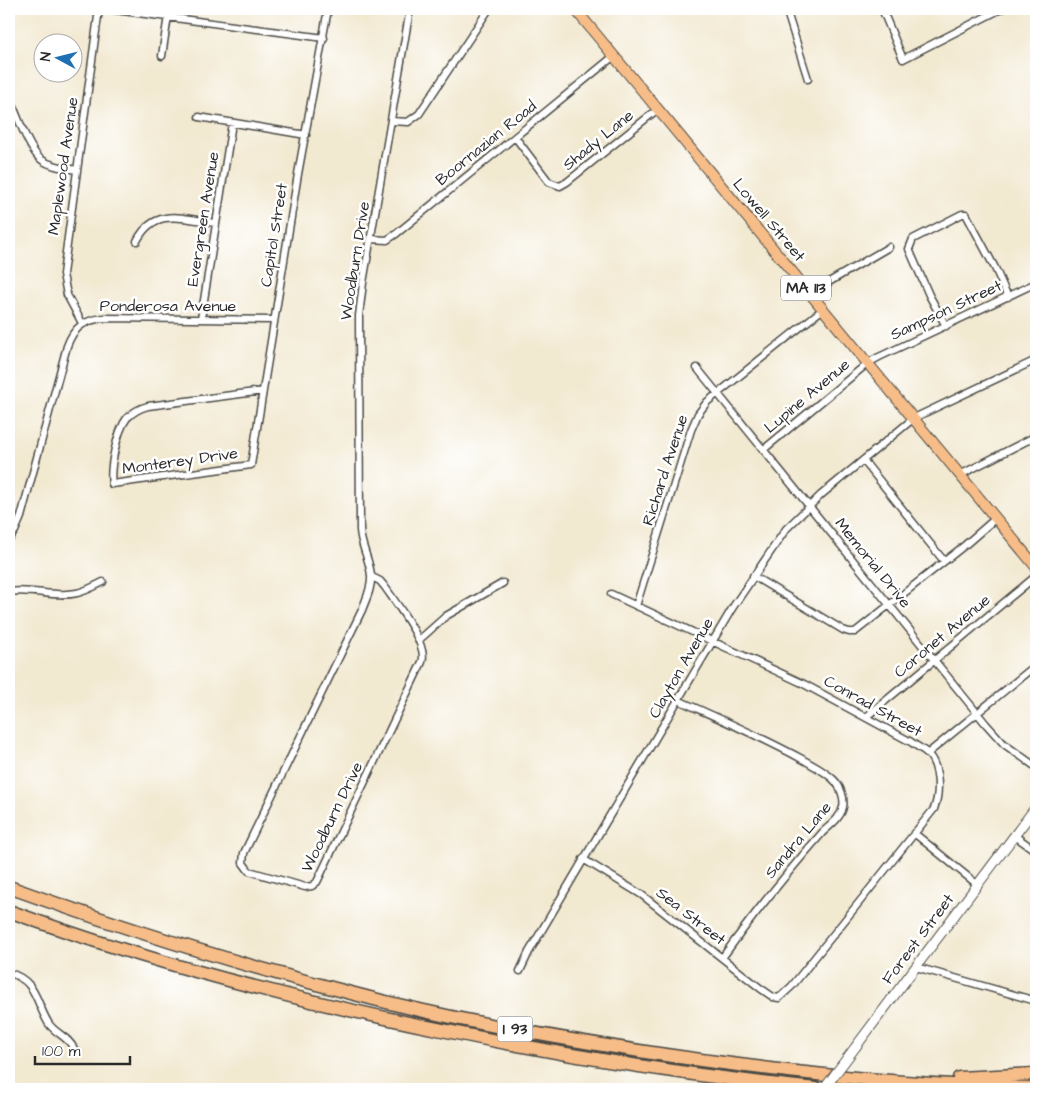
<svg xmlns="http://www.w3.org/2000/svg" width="1045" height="1098" font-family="'Architects Daughter',sans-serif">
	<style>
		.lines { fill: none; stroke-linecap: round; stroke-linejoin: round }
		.minor-casing { stroke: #494844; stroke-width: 9 }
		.tertiary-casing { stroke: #494844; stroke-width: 11 }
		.primary-casing { stroke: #494844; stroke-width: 12 }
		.motorway-casing { stroke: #494844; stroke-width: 15 }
		.minor { stroke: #fff; stroke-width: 6 }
		.tertiary { stroke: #fff; stroke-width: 9 }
		.primary { stroke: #f7bd88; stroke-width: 10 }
		.motorway { stroke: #f7bd88; stroke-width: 12 }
		.tertiary-bridge-casing { stroke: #494844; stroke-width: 11; stroke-linecap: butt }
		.tertiary-bridge { stroke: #fff; stroke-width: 9 }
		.labels { text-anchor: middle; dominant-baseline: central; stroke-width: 5; stroke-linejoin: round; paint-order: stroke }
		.shield { fill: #fff; stroke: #6b6b6b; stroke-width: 1 }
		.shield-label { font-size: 15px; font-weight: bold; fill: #2b2b2b }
		.street-label { font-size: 16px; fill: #2b2b2b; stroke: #fff }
	</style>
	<rect width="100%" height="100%" fill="#fff"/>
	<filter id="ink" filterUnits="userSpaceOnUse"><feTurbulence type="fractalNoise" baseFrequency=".02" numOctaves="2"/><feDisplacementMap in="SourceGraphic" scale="10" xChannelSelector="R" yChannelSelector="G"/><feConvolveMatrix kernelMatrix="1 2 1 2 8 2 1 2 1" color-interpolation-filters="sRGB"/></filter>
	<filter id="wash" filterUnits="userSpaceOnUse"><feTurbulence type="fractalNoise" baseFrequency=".0096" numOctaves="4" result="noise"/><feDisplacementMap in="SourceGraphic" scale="20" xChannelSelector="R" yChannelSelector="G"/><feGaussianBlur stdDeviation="1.12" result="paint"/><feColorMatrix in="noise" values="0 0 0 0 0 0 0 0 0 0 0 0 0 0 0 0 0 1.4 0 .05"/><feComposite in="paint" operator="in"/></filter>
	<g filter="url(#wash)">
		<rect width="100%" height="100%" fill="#f2e9d1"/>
	</g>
	<g filter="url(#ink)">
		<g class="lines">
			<defs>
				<path id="minor" d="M108,9L324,38
					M786,9L808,79
					M882,9L903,59L1001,9
					M162,56L169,9
					M9,94C14,109 30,153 42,160C52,167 66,168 77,170
					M199,117L306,135
					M391,121L408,122L419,114L489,9
					M515,137L549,182L560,186L567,182L658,109
					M371,239L387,240L396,234L614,56
					M137,241C155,206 184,219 216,223
					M810,293L889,247
					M201,319L232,123
					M82,323L67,295L63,274L99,9
					M946,326L929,295L909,249L913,239L962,214H966L995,268L1008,297
					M697,368L986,724L1004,744L1036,767
					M263,391L148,406C140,408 133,412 127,418C117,431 109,469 112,484L251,465L298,174L328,9
					M763,450L868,363L879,357L1036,283
					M863,460L944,561
					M960,475L1036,436
					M9,539L15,531L21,517L67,346C74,327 84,320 104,318L274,320
					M753,576L843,630L849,632H855L965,545L996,518
					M372,577L380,581L385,587C395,602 429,645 422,662L317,882L312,886L305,887L249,871L243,863L244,853L362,610C366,599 372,588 371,576C370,560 361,547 360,530L359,316L363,283L410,9
					M9,592C31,588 55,598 77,593C86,591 95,586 103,582
					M636,606L691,430L698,414L707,402L823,309
					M419,640L446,616L503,583
					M678,700C720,719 762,737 802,759C812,765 825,771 834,780C840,786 845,798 843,807C841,818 829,826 822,833C787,873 753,915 722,958
					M866,717L1036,576
					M927,754L1036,665
					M914,833L978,885
					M1015,836L1036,851
					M583,859L642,895L760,988L773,997L779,998L792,986L934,809C940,793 940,767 928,754C923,749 916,746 911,742L802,683L611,594
					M916,967L1036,1001
					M520,971L529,952L733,607L786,529L821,495L914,418L1036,360
					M9,973C37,980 36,1004 49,1024C56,1034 69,1037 74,1049"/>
				<path id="tertiary" d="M857,1045L1036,807"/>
				<path id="primary" d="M575,9L1036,567"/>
				<path id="motorway" d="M9,887C120,927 233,963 347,992C447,1019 550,1037 652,1053C779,1072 908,1086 1036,1088
					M9,911C149,963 295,1000 442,1030C565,1056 690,1076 816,1089
					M959,1078L1036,1074"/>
			</defs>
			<use href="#minor" class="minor-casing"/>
			<use href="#tertiary" class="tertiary-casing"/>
			<use href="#primary" class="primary-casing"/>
			<use href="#motorway" class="motorway-casing"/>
			<use href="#minor" class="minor"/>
			<use href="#tertiary" class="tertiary"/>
			<use href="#primary" class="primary"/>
			<use href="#motorway" class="motorway"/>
			<defs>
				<path id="tertiary-bridge" d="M824,1089L857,1045"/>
			</defs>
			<use href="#tertiary-bridge" class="tertiary-bridge-casing"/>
			<use href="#tertiary-bridge" class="tertiary-bridge"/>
		</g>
	</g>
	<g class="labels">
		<g class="shield">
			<rect x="781" y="275.5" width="50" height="25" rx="4"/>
			<rect x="497.5" y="1016.5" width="35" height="25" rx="4"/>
		</g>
		<g class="shield-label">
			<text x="806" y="288">MA 113</text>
			<text x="515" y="1029">I 93</text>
		</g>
		<g class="street-label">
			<text transform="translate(598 140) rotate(-39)">Shady Lane</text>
			<text transform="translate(486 143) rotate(-39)">Boornazian Road</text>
			<text transform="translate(63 166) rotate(-82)">Maplewood Avenue</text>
			<text transform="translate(203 219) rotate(-81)">Evergreen Avenue</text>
			<text transform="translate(769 220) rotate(50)">Lowell Street</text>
			<text transform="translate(274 235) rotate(-81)">Capitol Street</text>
			<text transform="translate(355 261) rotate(-81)">Woodburn Drive</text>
			<text x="168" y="306">Ponderosa Avenue</text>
			<text transform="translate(946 310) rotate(-25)">Sampson Street</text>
			<text transform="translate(807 396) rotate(-40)">Lupine Avenue</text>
			<text transform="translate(180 461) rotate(-8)">Monterey Drive</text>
			<text transform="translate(665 470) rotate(-72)">Richard Avenue</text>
			<text transform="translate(873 563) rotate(51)">Memorial Drive</text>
			<text transform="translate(942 636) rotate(-40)">Coronet Avenue</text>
			<text transform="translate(681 668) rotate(-60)">Clayton Avenue</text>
			<text transform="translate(873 706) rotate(29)">Conrad Street</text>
			<text transform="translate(332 817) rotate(-64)">Woodburn Drive</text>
			<text transform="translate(798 840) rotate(-50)">Sandra Lane</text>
			<text transform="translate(691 916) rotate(38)">Sea Street</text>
			<text transform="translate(918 939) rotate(-53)">Forest Street</text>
		</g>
	</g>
	<rect width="1045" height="1098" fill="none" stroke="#fff" stroke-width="30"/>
	<g transform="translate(58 58) rotate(277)"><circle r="24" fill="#ffffff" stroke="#aaaaaa"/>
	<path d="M0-4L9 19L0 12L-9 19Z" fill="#1f6fb2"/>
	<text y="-8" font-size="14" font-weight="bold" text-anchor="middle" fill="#2b2b2b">N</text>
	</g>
	<path d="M35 1056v8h95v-8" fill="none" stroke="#2b2b2b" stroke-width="2.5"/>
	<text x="42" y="1056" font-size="15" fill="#2b2b2b" stroke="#ffffff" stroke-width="4" paint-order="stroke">100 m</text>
</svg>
